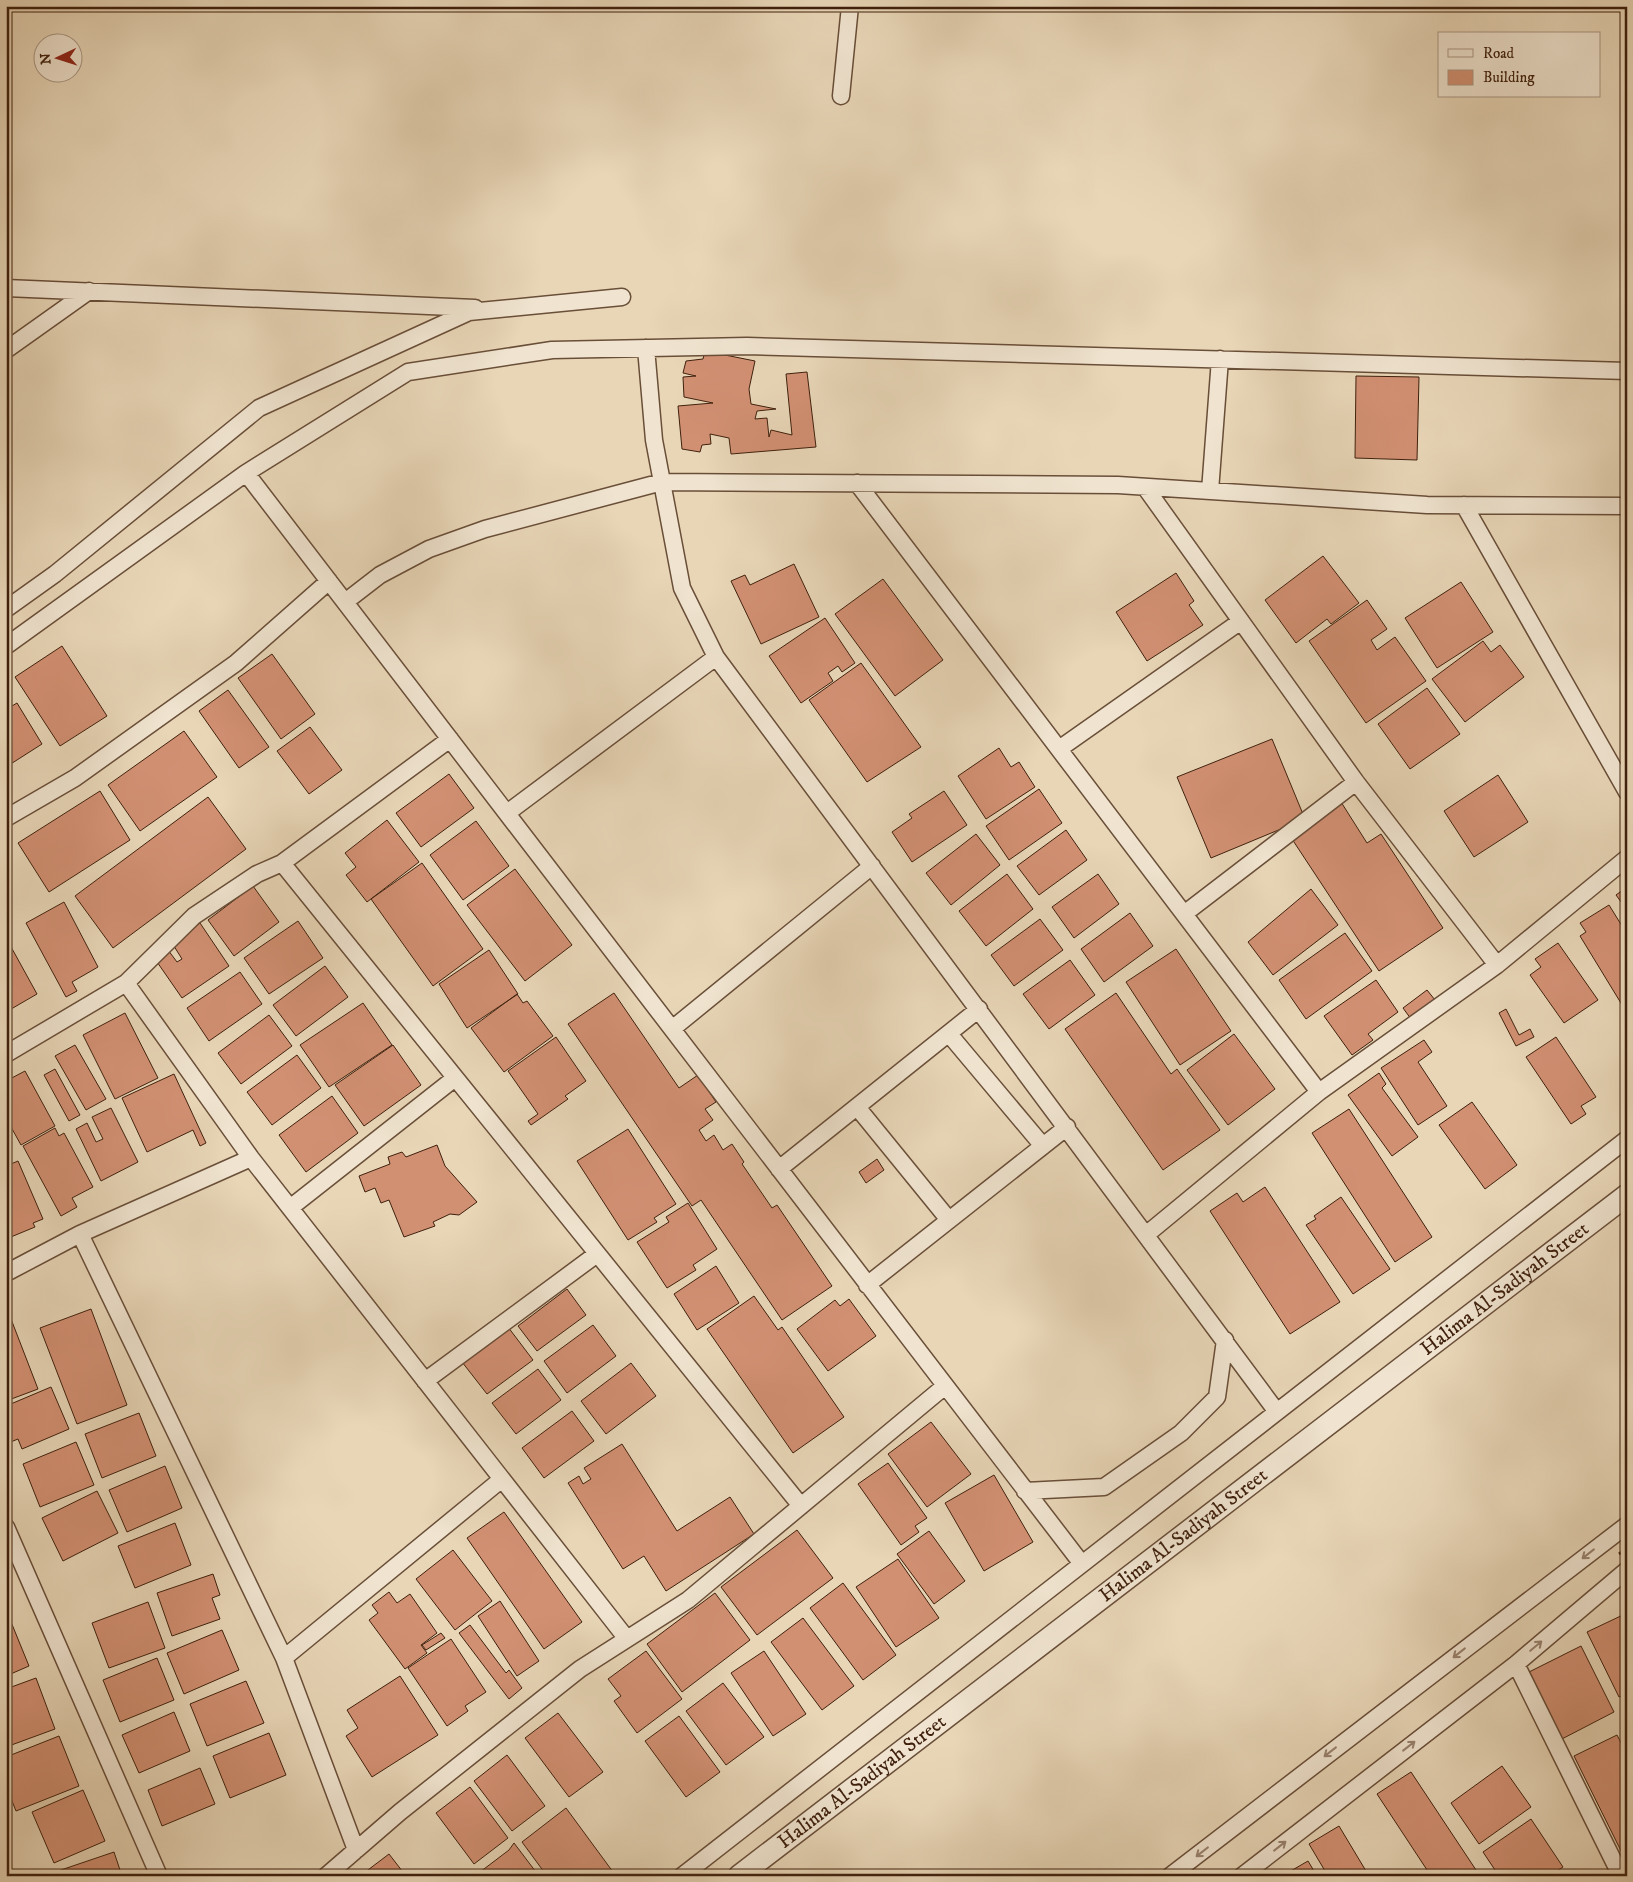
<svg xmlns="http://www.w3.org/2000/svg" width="1633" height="1882" font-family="'IM FELL DW Pica',serif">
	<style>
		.building { fill: #d29073; stroke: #3f200d }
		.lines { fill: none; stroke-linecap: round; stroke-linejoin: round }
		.minor-casing { stroke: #694e38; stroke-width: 19 }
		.tertiary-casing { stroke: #694e38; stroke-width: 24 }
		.path { stroke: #3f200d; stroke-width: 3; stroke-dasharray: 4 2.5; stroke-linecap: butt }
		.minor { stroke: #f0e4d0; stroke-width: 16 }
		.tertiary { stroke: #f0e4d0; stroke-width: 21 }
		.oneway { stroke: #98826e }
		.labels { text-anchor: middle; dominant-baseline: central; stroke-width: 5; stroke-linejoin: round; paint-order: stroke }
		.street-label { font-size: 20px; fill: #3f200d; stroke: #f0e4d0 }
	</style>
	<rect width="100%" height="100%" fill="#e8d6b7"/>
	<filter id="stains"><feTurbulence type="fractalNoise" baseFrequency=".004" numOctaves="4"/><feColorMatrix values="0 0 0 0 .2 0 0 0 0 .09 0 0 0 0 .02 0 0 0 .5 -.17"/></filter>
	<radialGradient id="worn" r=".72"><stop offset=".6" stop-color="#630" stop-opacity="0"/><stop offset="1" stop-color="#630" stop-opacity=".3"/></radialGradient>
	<path class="building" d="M705,351L755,361L749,389L751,404L776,409L757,411L755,419L767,418L769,437L771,430L792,435L786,374L807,372L816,447L731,454L729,438L710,434L711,444L702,445L700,452L682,449L678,406L713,403L684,397L683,377L696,376L683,373L686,361L703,359Z
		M1356,376L1419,377L1417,460L1355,458Z
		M1323,556L1359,603L1331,624L1327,619L1296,643L1265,600Z
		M794,564L819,617L761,644L731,581L745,575L750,585Z
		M1176,573L1194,601L1189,605L1203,625L1147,661L1116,612Z
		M883,579L943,660L895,696L835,614Z
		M1461,582L1493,632L1437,668L1405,618Z
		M1367,600L1387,629L1371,640L1377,650L1395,637L1426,681L1366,723L1309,641Z
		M825,618L855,663L842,672L838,666L828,673L833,681L801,703L769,656Z
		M1483,641L1491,652L1500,645L1524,677L1465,722L1432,679Z
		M62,646L107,716L60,746L15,677Z
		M272,654L315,714L281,739L238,678Z
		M861,663L921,747L867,782L809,700Z
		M1427,688L1460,734L1410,769L1378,724Z
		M228,690L269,747L239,768L199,711Z
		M6,697L12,706L17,703L42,744L6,767Z
		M310,727L342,770L309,794L277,751Z
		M184,731L217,777L140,831L108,785Z
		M1272,739L1305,819L1211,858L1177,777Z
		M999,748L1011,767L1019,762L1035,787L986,819L958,776Z
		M449,774L474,808L421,847L396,813Z
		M1498,775L1528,822L1474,857L1444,811Z
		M1039,789L1062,823L1009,860L986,826Z
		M100,791L130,840L49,892L18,843Z
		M944,791L967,825L912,862L892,832L912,818L909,814Z
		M208,797L246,849L113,948L75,896Z
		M1341,802L1367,843L1381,834L1443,928L1379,971L1290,836Z
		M387,820L419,862L367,902L346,875L356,867L345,853Z
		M476,821L509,866L463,900L430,855Z
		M1066,830L1087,860L1039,895L1017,866Z
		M976,834L1000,865L951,905L926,873Z
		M422,863L483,949L433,986L371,899Z
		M515,869L572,945L525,981L467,905Z
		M1007,874L1033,909L986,946L959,911Z
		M1098,874L1119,904L1074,938L1052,907Z
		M253,886L279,922L234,956L208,920Z
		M1627,887V910L1616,895Z
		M1311,889L1338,925L1273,975L1248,942Z
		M64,902L98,967L72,982L77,991L66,997L26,923Z
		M1609,905L1627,934V1013L1580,936L1586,932L1580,923Z
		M1130,913L1153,946L1104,982L1081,949Z
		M1040,919L1063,950L1014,986L991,955Z
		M298,921L323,958L269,994L244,958Z
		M200,923L229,966L182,998L155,959L168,950L177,962L182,959L172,943Z
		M1345,933L1372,971L1306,1019L1279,980Z
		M1558,943L1598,1000L1564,1023L1530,975L1541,967L1535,959Z
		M10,945L37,994L6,1012V947Z
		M1176,949L1231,1031L1180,1065L1126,982Z
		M489,950L518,994L467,1028L439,984Z
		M1070,960L1095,995L1049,1029L1023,994Z
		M325,966L348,997L296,1036L273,1005Z
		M240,972L262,1004L209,1041L187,1008Z
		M1376,980L1398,1012L1368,1034L1373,1040L1352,1055L1324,1016Z
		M1427,990L1435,1000L1411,1019L1403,1008Z
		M614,993L679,1088L698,1075L716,1102L705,1109L713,1120L699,1130L706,1141L714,1135L723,1150L732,1144L744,1162L742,1164L772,1208L777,1205L832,1286L782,1320L701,1200L692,1206L568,1024Z
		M1116,993L1171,1074L1177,1069L1220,1130L1163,1170L1065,1029Z
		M517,994L523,1003L527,1001L553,1036L504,1072L471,1028Z
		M363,1003L392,1045L329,1087L300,1045Z
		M1506,1009L1519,1035L1530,1029L1534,1037L1516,1046L1499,1013Z
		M125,1013L158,1078L115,1099L83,1035Z
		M269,1015L292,1046L241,1084L218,1053Z
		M1234,1034L1275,1089L1228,1125L1187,1070Z
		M556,1037L586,1081L565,1096L568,1099L531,1125L528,1121L538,1114L508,1071Z
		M1556,1037L1596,1097L1581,1106L1586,1114L1571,1124L1526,1057Z
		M1424,1040L1432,1052L1418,1062L1447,1106L1418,1125L1381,1068Z
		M75,1045L106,1099L86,1110L55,1056Z
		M393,1045L421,1085L364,1126L335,1085Z
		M297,1055L321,1088L272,1125L247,1092Z
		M55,1069L80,1115L69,1121L44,1075Z
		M25,1071L55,1126L21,1145L6,1118V1081Z
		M1379,1073L1386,1084L1382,1088L1418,1137L1392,1156L1348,1095Z
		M174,1074L206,1143L200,1146L193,1130L147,1152L122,1098Z
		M332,1096L358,1133L306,1172L279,1135Z
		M1472,1102L1517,1165L1485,1189L1439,1125Z
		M111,1108L138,1162L101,1181L76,1129L87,1123L96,1142L103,1139L92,1117Z
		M1349,1109L1432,1237L1395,1262L1312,1133Z
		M55,1128L59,1136L64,1133L93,1187L72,1198L77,1207L61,1216L23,1146Z
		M628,1129L676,1204L654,1218L657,1222L628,1240L577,1161Z
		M437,1145L445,1166L477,1202L459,1215L450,1214L433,1222L435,1226L404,1237L389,1200L381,1203L375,1188L365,1192L359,1176L390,1164L388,1157L402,1152L406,1157Z
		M877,1159L884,1170L866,1183L859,1172Z
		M18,1161L43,1219L33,1223L35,1227L6,1239V1166Z
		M1265,1187L1340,1302L1290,1334L1210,1211L1237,1193L1243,1202Z
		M1341,1197L1390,1269L1353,1294L1306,1225L1316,1219L1314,1216Z
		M688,1203L717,1249L693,1265L696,1270L667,1288L637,1242L669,1222L666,1217Z
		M716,1266L739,1303L697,1330L674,1294Z
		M567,1289L586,1315L537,1351L518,1326Z
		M754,1296L778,1330L782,1327L844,1417L793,1453L707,1329Z
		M849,1299L876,1336L828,1371L797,1329L835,1300L840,1306Z
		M6,1306L38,1389L6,1401Z
		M91,1309L127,1405L77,1424L40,1328Z
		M593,1325L616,1356L567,1393L544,1361Z
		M508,1327L533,1360L487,1394L462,1362Z
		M631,1363L656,1396L606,1434L581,1401Z
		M538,1369L561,1400L516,1434L492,1403Z
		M51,1387L69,1429L22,1449L18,1439L8,1443L6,1437V1406Z
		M572,1411L594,1441L544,1478L522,1448Z
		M139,1413L156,1456L102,1478L85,1434Z
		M931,1422L971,1474L927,1507L888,1454Z
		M76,1442L94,1485L40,1507L23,1464Z
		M622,1444L677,1531L730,1497L754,1534L666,1591L644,1556L623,1569L568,1483L579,1476L583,1484L591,1479L584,1468Z
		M888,1463L927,1518L915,1526L919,1532L901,1545L858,1484Z
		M165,1466L182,1508L127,1532L109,1490Z
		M994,1475L1033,1542L984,1571L945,1503Z
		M97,1491L118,1533L63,1561L42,1518Z
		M504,1512L582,1622L544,1649L467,1538Z
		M175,1523L191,1565L135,1588L118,1546Z
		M797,1530L833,1578L757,1635L721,1587Z
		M929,1531L965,1581L934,1604L897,1554Z
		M453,1550L492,1601L455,1630L416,1579Z
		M898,1559L939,1618L896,1647L856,1587Z
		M213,1574L220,1595L212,1598L220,1619L172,1636L157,1593Z
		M843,1583L896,1655L863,1680L810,1608Z
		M389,1592L397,1603L410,1594L437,1633L421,1645L427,1653L405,1669L369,1620L378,1613L372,1605Z
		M715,1593L750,1640L682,1692L647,1644Z
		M500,1601L539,1661L517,1676L478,1616Z
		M148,1602L165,1648L109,1668L92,1623Z
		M1627,1613V1693L1619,1697L1587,1632Z
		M9,1617L29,1666L6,1676V1618Z
		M803,1618L854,1686L822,1710L771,1642Z
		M470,1625L506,1673L509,1670L522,1688L509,1699L459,1633Z
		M222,1630L239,1670L184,1694L167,1653Z
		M441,1633L445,1638L426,1650L422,1645Z
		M451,1639L486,1692L465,1706L468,1711L447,1726L408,1668Z
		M1581,1646L1614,1712L1558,1741L1525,1674Z
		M646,1651L682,1699L637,1733L614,1701L621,1696L608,1679Z
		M764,1651L806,1714L773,1736L731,1673Z
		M157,1658L174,1700L120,1722L103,1680Z
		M400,1676L438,1735L372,1777L346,1736L358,1728L347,1710Z
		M36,1678L55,1729L6,1747V1689Z
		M246,1681L264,1723L207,1746L190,1704Z
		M723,1683L764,1737L726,1765L686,1711Z
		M174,1712L190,1751L139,1773L122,1735Z
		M558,1713L603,1772L569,1797L525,1738Z
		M679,1716L720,1772L686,1797L645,1741Z
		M269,1733L286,1775L230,1798L213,1756Z
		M1617,1735L1627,1754V1863L1574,1756Z
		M59,1736L79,1786L16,1811L6,1786V1757Z
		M507,1755L545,1806L512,1831L474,1781Z
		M1502,1766L1531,1807L1479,1844L1451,1803Z
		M200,1768L215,1804L162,1826L148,1790Z
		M1411,1772L1480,1876H1431L1377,1794Z
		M470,1787L508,1838L474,1864L436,1813Z
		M83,1790L105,1841L54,1863L32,1812Z
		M566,1808L616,1876H547L522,1842Z
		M1531,1819L1563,1867L1550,1876H1499L1483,1852Z
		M1339,1826L1369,1876H1328L1309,1844Z
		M514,1843L539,1876H483L480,1872L509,1850Z
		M114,1852L122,1876H56L55,1872Z
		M389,1854L406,1876H360Z
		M1308,1861L1317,1876H1282Z"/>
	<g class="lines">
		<defs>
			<path id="minor" d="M841,96L850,6
				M6,288L475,308
				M646,348L654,440L682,588L716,657L1277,1412
				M6,350L89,291
				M246,473L1082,1564
				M857,483L1319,1092
				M1145,487L1356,782L1497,965
				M1210,491L1220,359
				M1464,505L1627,792
				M345,602L380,575L429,549L485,529L662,482L1118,485L1427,505L1627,506
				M6,609L55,574L259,408L469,312L622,297
				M6,646L246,473L408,372L552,350L747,346L1627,371
				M1059,749L1241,621
				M507,813L716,657
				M6,818L75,778L236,663L329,581
				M282,863L801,1506
				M1184,914L1356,782
				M126,983L251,1158L627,1639
				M672,1029L872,866
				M949,1034L1043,1146
				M6,1054L126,983L194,916L257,874L282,863L450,739
				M857,1107L949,1220
				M779,1169L979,1009
				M290,1208L455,1078
				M80,1234L284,1658L356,1850
				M1147,1234L1319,1092L1497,965L1627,858
				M6,1273L80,1234L251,1158
				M867,1285L1067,1127
				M425,1381L597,1254
				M1025,1491L1104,1487L1181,1433L1217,1397L1225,1340
				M6,1527L159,1876
				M284,1658L502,1479
				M1516,1664L1621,1876
				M326,1876L400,1812L580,1669L688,1600L945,1386
				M682,1876L1627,1139
				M1170,1876L1627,1525
				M1242,1876L1516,1664L1627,1570"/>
			<g id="tertiary">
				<path id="s1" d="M739,1876L1627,1195"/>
			</g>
		</defs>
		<use href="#minor" class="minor-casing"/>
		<use href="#tertiary" class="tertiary-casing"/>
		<path class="path" d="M1619,1554L1627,1549"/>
		<use href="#minor" class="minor"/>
		<use href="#tertiary" class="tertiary"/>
	</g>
	<defs><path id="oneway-shaft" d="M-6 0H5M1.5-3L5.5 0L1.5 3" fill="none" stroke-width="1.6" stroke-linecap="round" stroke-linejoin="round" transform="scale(1.25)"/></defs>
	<g class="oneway">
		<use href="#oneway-shaft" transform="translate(1588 1554) rotate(142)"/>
		<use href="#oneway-shaft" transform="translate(1536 1646) rotate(-40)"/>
		<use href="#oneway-shaft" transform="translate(1459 1653) rotate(142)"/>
		<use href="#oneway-shaft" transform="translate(1409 1746) rotate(-38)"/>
		<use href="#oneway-shaft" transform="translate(1330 1752) rotate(142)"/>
		<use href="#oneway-shaft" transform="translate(1280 1846) rotate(-38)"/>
		<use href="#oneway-shaft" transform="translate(1202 1852) rotate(142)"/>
	</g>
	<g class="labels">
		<g class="street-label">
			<text stroke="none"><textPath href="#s1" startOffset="965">Halima Al-Sadiyah Street</textPath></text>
			<text stroke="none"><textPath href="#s1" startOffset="560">Halima Al-Sadiyah Street</textPath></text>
			<text stroke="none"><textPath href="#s1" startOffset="155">Halima Al-Sadiyah Street</textPath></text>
		</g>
	</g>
	<rect width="1633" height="1882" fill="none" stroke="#e8d6b7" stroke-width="25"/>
	<rect x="8" y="8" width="1618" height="1867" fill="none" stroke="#3f200d" stroke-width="2.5"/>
	<rect x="12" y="12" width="1608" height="1857" fill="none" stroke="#3f200d"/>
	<rect x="1438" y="32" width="162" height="65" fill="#f0e4d0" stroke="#a99682"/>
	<rect x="1448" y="49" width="25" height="8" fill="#f0e4d0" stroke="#a99682"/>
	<text x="1483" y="58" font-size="15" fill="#3f200d">Road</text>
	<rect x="1448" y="70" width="25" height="15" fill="#d29073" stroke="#a99682"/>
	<text x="1483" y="82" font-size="15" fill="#3f200d">Building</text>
	<g transform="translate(58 58) rotate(266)"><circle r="24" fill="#f0e4d0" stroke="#a99682"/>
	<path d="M0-4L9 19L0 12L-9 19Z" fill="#8f2418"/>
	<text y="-8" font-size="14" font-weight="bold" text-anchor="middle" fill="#3f200d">N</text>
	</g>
	<rect width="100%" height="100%" filter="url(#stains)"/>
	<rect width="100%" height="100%" fill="url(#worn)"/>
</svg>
